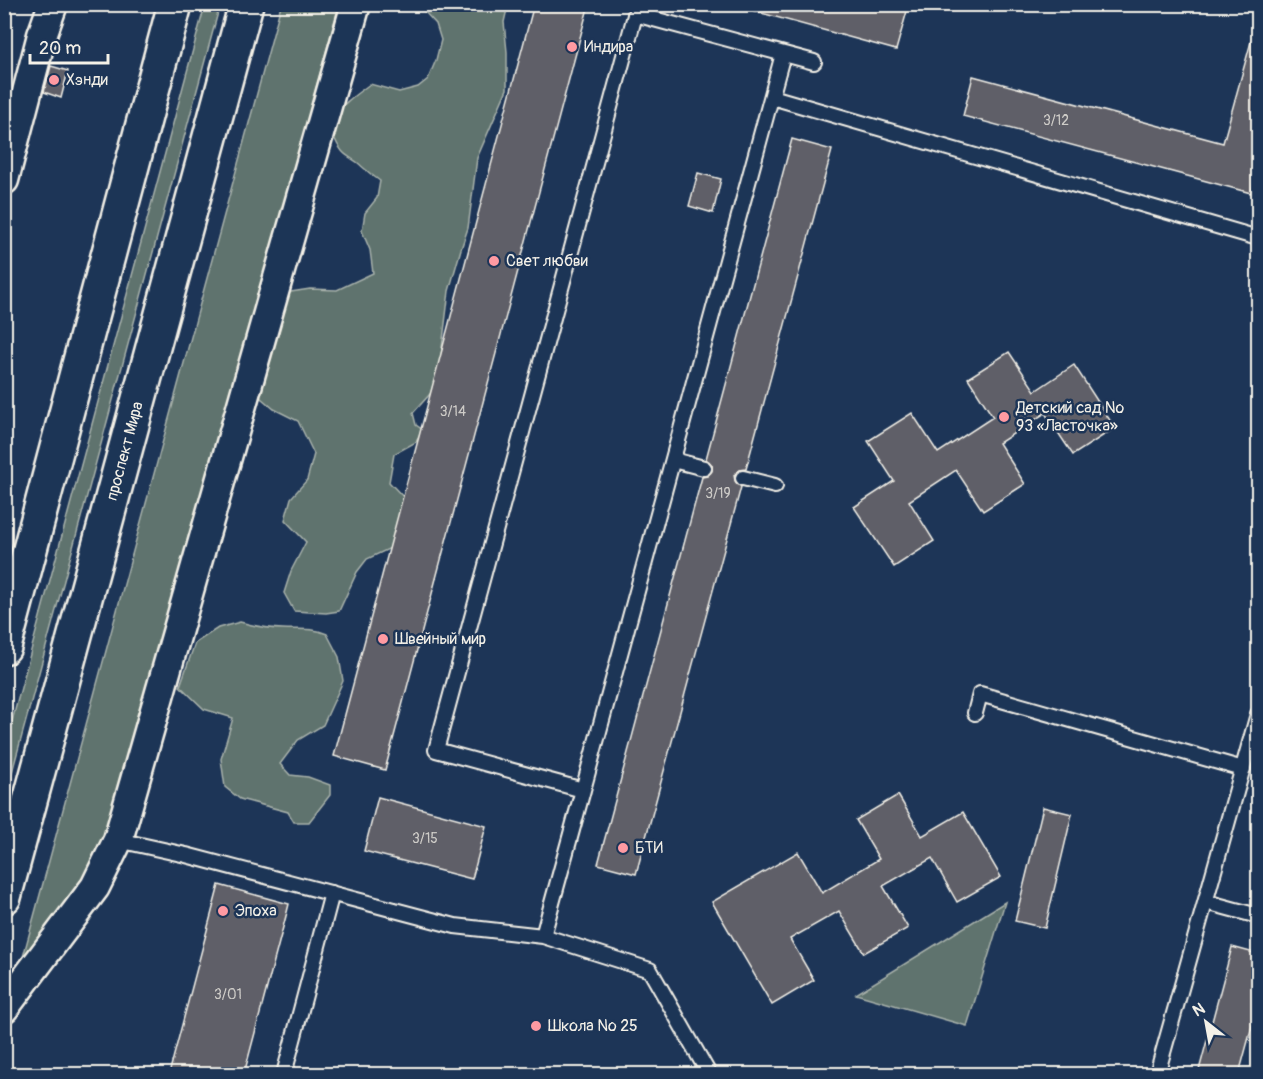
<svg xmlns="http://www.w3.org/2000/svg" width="1263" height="1079" font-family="Pangolin,sans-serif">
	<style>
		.green { fill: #5e736e; stroke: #a9b2ab; stroke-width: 1.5 }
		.building { fill: #5e5e68; stroke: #f4f1e8; stroke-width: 1.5 }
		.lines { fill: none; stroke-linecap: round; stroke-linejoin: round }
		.service-casing { stroke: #f4f1e8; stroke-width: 18 }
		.minor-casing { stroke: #f4f1e8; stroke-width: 33 }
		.primary-casing { stroke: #f4f1e8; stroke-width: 38 }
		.service { stroke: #1d3557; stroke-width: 14 }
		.minor { stroke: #1d3557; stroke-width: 28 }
		.primary { stroke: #1d3557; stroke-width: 33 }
		.poi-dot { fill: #ff9aa2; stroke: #1d3557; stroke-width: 2 }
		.labels { text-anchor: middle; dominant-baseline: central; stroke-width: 5; stroke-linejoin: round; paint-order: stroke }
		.number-label { font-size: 14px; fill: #ceccc8 }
		.poi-label { font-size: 16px; fill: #f4f1e8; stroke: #1d3557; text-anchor: start }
		.street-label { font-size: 16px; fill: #f4f1e8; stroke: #1d3557 }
	</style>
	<rect width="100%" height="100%" fill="#1d3557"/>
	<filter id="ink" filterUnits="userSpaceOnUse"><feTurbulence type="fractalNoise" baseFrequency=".0167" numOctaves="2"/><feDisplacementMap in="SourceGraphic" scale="12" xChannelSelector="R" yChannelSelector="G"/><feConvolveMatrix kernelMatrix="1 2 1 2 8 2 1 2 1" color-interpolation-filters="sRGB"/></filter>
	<g filter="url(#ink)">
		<path class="green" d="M205,5H220L5,798V747Z
			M281,5H339L105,854L19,972Z
			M414,5H508L504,22L507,52V89L477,158L468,228L461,249L449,291L439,372L430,394L413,413L416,425L423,430L416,442L394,454L389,482L406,500L397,545L367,559L357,572L339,611L326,613L294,611L284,593L291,571L306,542L285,520L291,498L307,480L314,454L298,421L274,409L255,393L275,307L291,292L310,289L337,290L373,273L370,250L362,231L365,213L377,198L380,181C370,174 366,170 358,163C353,159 346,156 342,151C317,119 346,102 370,84L399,92L418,87L428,79L436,60L441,40L436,24L424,11Z
			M240,622C254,626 268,629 283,629C301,630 311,627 327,634L339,657L343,681L323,725L298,740L280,764L290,775L308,777L330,785V795L309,822H294L288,812L240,799L225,787L221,759L233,718L204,709L180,686L195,643L218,628Z
			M1005,902L967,1026L856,994Z"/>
		<path class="building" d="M534,4H589L385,770L334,756Z
			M755,4H909L896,50L754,11Z
			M1252,38L1258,39V166L1251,193L963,116L973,76L1223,143Z
			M51,66L68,71L61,98L44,92Z
			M792,139L832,150L746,469L740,470L734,475L735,481L741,487L636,874L598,864L702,477L707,476L712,471V465L706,459Z
			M698,173L721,179L713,213L689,206Z
			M1009,352L1035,391L1074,365L1115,428L1073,455L1045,413L999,443L1025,484L983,511L956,470L909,501L934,541L894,567L854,507L894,481L868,441L912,413L938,453L993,417L968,378Z
			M898,795L922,836L963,812L1001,877L957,902L932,858L883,886L908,928L864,953L839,911L790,939L814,980L772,1005L712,902L798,852L822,893L879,859L856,820Z
			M378,797L486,826L472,879L364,851Z
			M1043,807L1072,814L1045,928L1015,921Z
			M219,885L289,904L286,916L244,1074H169Z
			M1232,947L1258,954V1004L1239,1074H1198Z"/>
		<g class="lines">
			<defs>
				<path id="service" d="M635,14L814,62
					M772,97L1258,238
					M673,460L704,468
					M743,478L775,486
					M975,713L980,694L1243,769
					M583,790L783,54
					M118,840L186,855L455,926L543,936L583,790L436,750L638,4
					M1206,902L1258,916
					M543,936L650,970L709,1074
					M284,1074L332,893
					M1157,1074L1258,714"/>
				<path id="minor" d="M4,180L42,35L53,4
					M4,1008L95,887L118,840L356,4"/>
				<g id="primary">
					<path d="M4,647L175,4"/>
					<path id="s1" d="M4,897L246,4"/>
				</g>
			</defs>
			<use href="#service" class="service-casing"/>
			<use href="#minor" class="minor-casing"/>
			<use href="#primary" class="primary-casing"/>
			<use href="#service" class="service"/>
			<use href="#minor" class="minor"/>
			<use href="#primary" class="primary"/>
		</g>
	</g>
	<g class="poi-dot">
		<circle cx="572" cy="47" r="6"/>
		<circle cx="54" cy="80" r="6"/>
		<circle cx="494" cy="261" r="6"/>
		<circle cx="1004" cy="417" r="6"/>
		<circle cx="383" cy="639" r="6"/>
		<circle cx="623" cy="848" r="6"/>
		<circle cx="223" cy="911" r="6"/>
		<circle cx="536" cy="1026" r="6"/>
	</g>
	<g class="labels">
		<g class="number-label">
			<text x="1056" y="120">3/12</text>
			<text x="453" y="411">3/14</text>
			<text x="718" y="493">3/19</text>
			<text x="425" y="838">3/15</text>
			<text x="228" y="994">3/01</text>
		</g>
		<g class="poi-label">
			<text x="584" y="47">Индира</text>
			<text x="66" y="80">Хэнди</text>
			<text x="506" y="261">Свет любви</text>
			<text x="1016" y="408">Детский сад №<tspan x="1016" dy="18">93 «Ласточка»</tspan></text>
			<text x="395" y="639">Швейный мир</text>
			<text x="635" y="848">БТИ</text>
			<text x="235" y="911">Эпоха</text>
			<text x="548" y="1026">Школа № 25</text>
		</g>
		<g class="street-label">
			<text stroke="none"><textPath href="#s1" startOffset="462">проспект Мира</textPath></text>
		</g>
	</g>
	<rect width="1263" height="1079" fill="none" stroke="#1d3557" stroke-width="24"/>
	<rect x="12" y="12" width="1239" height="1055" fill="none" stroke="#f4f1e8" stroke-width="2" filter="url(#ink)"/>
	<g transform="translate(1206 1022) rotate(329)" stroke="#1d3557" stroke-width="4.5" paint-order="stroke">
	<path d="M0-4.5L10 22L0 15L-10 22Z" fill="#f4f1e8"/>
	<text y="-9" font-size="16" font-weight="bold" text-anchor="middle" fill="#f4f1e8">N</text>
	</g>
	<path d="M30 54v9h78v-9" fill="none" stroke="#f4f1e8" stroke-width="3"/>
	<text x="39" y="54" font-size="18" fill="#f4f1e8" stroke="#1d3557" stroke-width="4.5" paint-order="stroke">20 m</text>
</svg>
